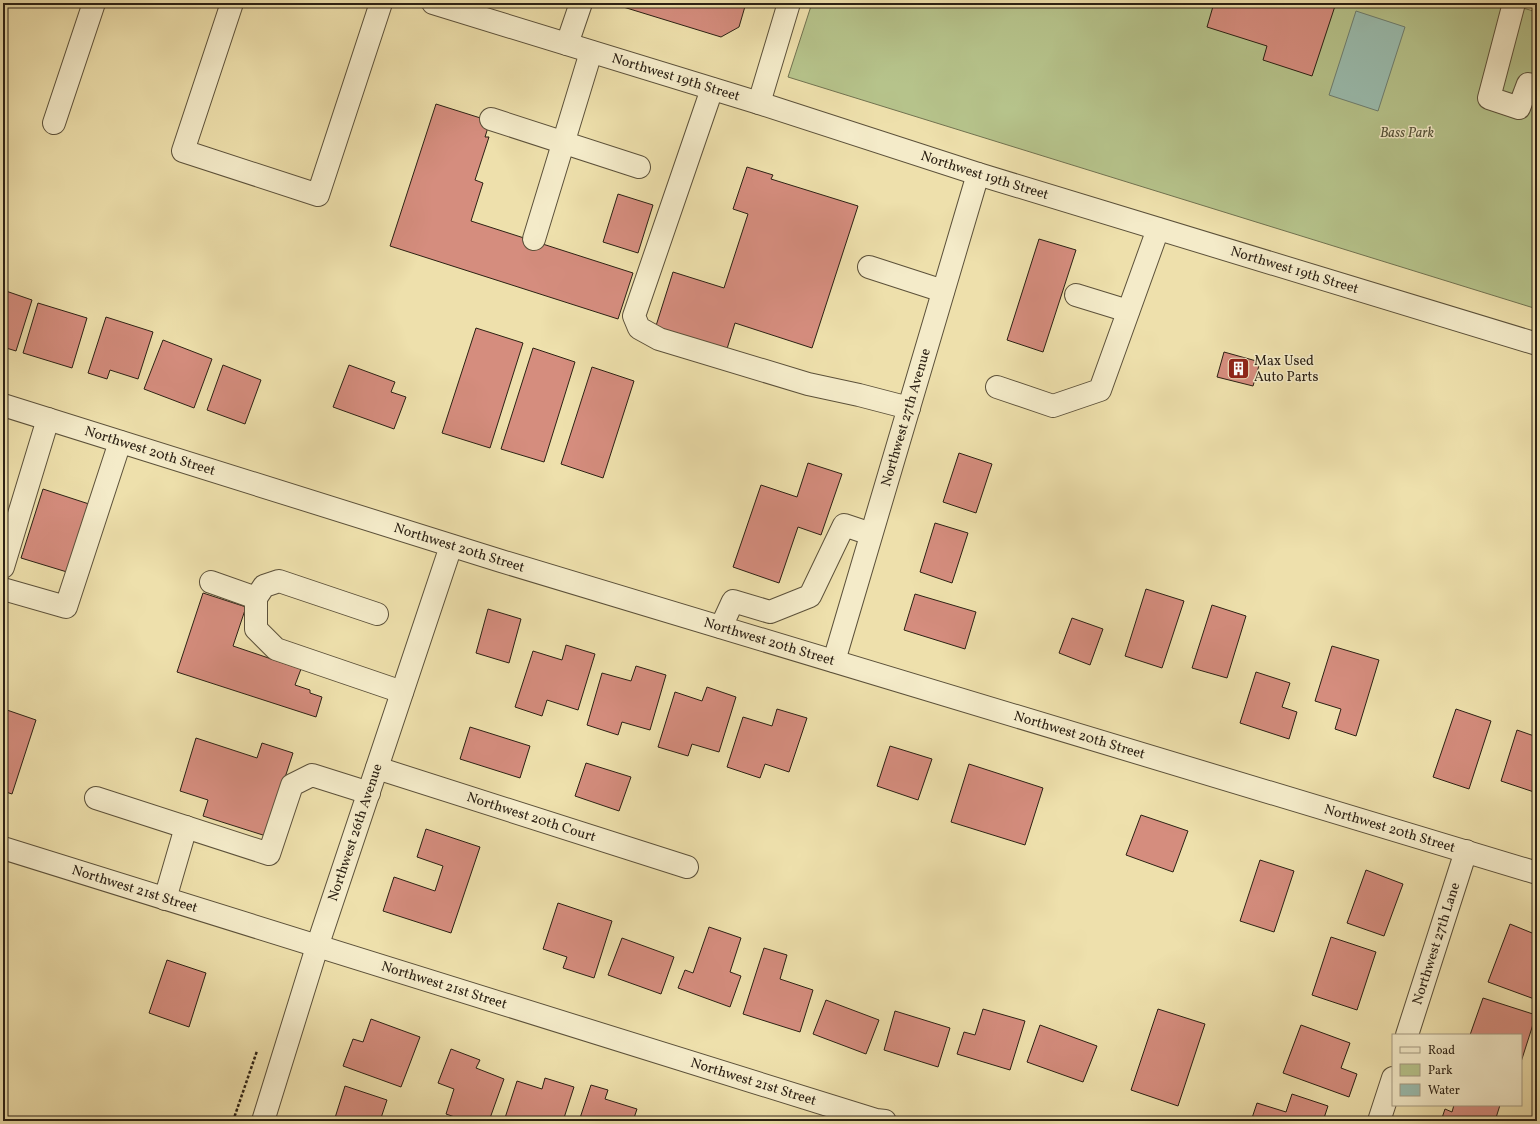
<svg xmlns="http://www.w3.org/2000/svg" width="1540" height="1124" font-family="Vollkorn,serif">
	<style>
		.green { fill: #b6c38b; stroke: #717250 }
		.water { fill: #9abcae; stroke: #6e7e70 }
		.building { fill: #d58d7e; stroke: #2c2114 }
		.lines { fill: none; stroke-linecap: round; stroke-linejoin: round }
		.minor-casing { stroke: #5c513a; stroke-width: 24 }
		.path { stroke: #2c2114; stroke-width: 2.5; stroke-dasharray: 3 2; stroke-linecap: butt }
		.minor { stroke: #f4ebc9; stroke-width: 22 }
		.labels { text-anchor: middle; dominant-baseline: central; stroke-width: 3; stroke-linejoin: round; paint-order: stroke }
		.street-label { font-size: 14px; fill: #2c2114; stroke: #f4ebc9 }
		.park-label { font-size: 14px; font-style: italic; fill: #555238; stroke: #f4ebc9 }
		.poi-label { font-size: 14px; fill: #2c2114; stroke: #f4ebc9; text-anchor: start }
	</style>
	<rect width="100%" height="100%" fill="#eee0ac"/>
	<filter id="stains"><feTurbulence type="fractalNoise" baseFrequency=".005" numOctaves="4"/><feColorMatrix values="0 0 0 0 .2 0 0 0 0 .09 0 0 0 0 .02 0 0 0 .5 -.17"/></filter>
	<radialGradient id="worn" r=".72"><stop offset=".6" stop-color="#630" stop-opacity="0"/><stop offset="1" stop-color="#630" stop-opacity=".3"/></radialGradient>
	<path class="green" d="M812,3H1505L1537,12V309L788,77Z"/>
	<path class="water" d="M1356,11L1405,27L1378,111L1329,95Z"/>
	<path class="building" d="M621,3H746L739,27L721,37L620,6Z
		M1214,3H1336L1312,76L1263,60L1267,46L1207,27Z
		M436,104L490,121L485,137H489L475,180L483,183L471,221L633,273L618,319L390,246Z
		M747,167L773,175L771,179L858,206L812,348L735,323L726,352L655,329L673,272L724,288L748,214L733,209Z
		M618,194L653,205L638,253L603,242Z
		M1039,239L1076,250L1043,352L1007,340Z
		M3,290L32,300L16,351L3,347Z
		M38,303L87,318L72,368L23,353Z
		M106,317L153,332L138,379L110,370L107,379L88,373Z
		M476,328L523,343L490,448L442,433Z
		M163,340L212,359L194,408L144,389Z
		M533,348L575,362L544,462L501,449Z
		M1224,352L1260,362L1253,386L1217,377Z
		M223,365L261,380L245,424L207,410Z
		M349,365L395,382L391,392L406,397L394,429L333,407Z
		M592,367L634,381L603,478L561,464Z
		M959,453L992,464L976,513L943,502Z
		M808,463L842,474L821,535L798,527L779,583L733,567L761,485L797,497Z
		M43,489L89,504L67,572L21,558Z
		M935,523L968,533L952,583L920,572Z
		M1146,589L1184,601L1162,668L1125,656Z
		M203,593L246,607L233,646L301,669L295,685L310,690V693L322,697L316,717L177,672Z
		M915,594L976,612L965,649L904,630Z
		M1212,605L1246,616L1227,678L1192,668Z
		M488,609L521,619L509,663L476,653Z
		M1072,618L1103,629L1090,665L1059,653Z
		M566,645L595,654L578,710L547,700L542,716L515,707L533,651L562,660Z
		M1332,646L1379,660L1356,736L1335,729L1341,709L1315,701Z
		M636,666L666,675L650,730L622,722L618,735L587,725L602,673L631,681Z
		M1256,672L1290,683L1282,707L1297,712L1289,739L1240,723Z
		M707,687L736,697L719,752L692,744L688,756L658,747L675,692L702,701Z
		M4,709L36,720L12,794L3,791Z
		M777,709L807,718L789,772L765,764L760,778L727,767L743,717L772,726Z
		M1456,709L1491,721L1469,789L1433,777Z
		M470,727L530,746L520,778L460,759Z
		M1517,730L1537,737V793L1501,781Z
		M196,738L257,758L262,743L293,753L266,836L203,816L208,800L180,791Z
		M890,746L932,759L918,800L877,786Z
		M586,763L631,777L619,811L575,796Z
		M969,764L1043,788L1025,845L951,822Z
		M1141,815L1188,831L1173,872L1126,855Z
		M426,829L480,847L451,933L383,911L394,877L435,891L443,866L417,857Z
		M1260,860L1294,871L1274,932L1240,921Z
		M1366,870L1403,884L1384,936L1347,923Z
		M558,903L612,921L594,978L563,968L567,957L543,949Z
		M1510,924L1537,935V1000L1488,982Z
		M709,927L741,938L730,972L741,976L730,1007L678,988L685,970L693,973Z
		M1331,937L1376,952L1357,1010L1312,995Z
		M622,938L674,957L661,994L608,975Z
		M764,948L787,955L780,979L813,990L800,1032L743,1014Z
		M167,960L206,973L189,1027L149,1013Z
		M1483,998L1536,1015L1521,1062V1035H1470Z
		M826,1000L879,1020L866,1054L813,1034Z
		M983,1009L1025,1021L1010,1070L957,1054L964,1032L975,1035Z
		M1158,1009L1205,1024L1178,1106L1131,1090Z
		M895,1011L950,1028L938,1067L884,1050Z
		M371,1019L420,1037L401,1087L343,1066L353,1039L363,1042Z
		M1040,1025L1097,1046L1083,1082L1027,1062Z
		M1301,1025L1350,1043L1341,1068L1357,1074L1349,1097L1283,1073Z
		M451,1049L480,1060L476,1068L504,1079L489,1121H466L446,1114L454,1089L438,1083Z
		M545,1078L574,1087L563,1121H504L517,1081L542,1089Z
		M591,1085L608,1090L605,1099L637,1109L633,1121H579Z
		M345,1086L387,1100L380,1121H334Z
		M1292,1094L1328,1106L1323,1121H1251L1257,1103L1286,1112Z
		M1454,1105H1500L1495,1121H1441L1445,1109L1452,1112Z"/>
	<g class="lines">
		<defs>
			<g id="minor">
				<path d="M232,3L183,151L318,195L381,3"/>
				<path id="s1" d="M433,3L759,103L978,174L1537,344"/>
				<path d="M1514,3L1489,98L1519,108L1528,84L1537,87"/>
				<path d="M567,44L581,3"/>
				<path d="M712,89L634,316L639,328L659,339L808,384L859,395L909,408"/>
				<path d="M759,103L789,3"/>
				<path d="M491,119L639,167"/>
				<path d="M54,123L94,3"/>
				<path d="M534,239L591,52"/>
				<path d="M869,267L943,291"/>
				<path d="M1076,295L1128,311"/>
				<path d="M997,387L1053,406L1100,390L1158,229"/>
				<path id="s2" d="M3,405L501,561L1537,873"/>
				<path d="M3,567L48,419"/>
				<path d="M211,582L256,598"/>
				<path d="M3,589L66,607L120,442"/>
				<path d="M377,614L279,581L264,586L256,598V629L276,649L402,692"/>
				<path d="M721,627L733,601L770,612L810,596L844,525L871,534"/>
				<path id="s3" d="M834,661L978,174"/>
				<path id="s4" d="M377,768L687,867"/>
				<path d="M96,798L269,854L292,785L312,775L369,793"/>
				<path id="s5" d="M3,848L876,1120L885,1121"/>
				<path d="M165,899L186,827"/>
				<path id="s6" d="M1407,1035L1466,851"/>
				<path id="s7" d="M263,1121L317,947L451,546"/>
				<path d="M1379,1121L1393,1078"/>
			</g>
		</defs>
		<use href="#minor" class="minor-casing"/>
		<path class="path" d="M233,1121L257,1051"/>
		<use href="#minor" class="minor"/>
	</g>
	<defs>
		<symbol id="building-square" viewBox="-11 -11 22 22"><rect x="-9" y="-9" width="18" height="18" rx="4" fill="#8f2418" stroke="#f4ebc9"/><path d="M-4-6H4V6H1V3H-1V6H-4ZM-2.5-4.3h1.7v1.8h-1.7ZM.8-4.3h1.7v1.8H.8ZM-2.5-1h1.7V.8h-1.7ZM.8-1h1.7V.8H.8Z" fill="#fff"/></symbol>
	</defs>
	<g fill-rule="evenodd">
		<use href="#building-square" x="1226" y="356" width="25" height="25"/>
	</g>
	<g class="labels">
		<g class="street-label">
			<text stroke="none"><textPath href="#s1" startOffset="254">Northwest 19th Street</textPath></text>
			<text stroke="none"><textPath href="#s1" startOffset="578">Northwest 19th Street</textPath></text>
			<text stroke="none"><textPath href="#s1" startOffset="902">Northwest 19th Street</textPath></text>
			<text stroke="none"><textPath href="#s3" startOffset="254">Northwest 27th Avenue</textPath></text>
			<text stroke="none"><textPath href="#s2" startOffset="154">Northwest 20th Street</textPath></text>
			<text stroke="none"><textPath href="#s2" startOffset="478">Northwest 20th Street</textPath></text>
			<text stroke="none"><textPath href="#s2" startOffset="802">Northwest 20th Street</textPath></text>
			<text stroke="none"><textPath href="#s2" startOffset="1126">Northwest 20th Street</textPath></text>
			<text stroke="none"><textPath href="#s4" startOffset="162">Northwest 20th Court</textPath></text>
			<text stroke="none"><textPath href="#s2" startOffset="1450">Northwest 20th Street</textPath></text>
			<text stroke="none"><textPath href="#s7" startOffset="303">Northwest 26th Avenue</textPath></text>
			<text stroke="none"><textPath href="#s5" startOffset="138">Northwest 21st Street</textPath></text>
			<text stroke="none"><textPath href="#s6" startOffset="96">Northwest 27th Lane</textPath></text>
			<text stroke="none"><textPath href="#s5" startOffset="462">Northwest 21st Street</textPath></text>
			<text stroke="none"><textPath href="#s5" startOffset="786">Northwest 21st Street</textPath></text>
		</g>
		<g class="park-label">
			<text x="1407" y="133">Bass Park</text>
		</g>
		<g class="poi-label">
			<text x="1254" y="361">Max Used<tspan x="1254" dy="16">Auto Parts</tspan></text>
		</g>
	</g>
	<rect width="1540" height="1124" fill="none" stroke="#eee0ac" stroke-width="16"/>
	<rect x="4" y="4" width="1532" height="1116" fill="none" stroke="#2c2114" stroke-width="2"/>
	<rect x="8" y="8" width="1524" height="1108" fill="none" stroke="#2c2114"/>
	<rect x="1392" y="1034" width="130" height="72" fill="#f4ebc9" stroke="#a49a81"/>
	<rect x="1400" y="1047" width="20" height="6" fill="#f4ebc9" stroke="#a49a81"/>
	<text x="1428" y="1054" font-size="12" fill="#2c2114">Road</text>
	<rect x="1400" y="1064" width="20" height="12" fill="#b6c38b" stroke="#a49a81"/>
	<text x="1428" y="1074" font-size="12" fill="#2c2114">Park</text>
	<rect x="1400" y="1084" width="20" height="12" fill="#9abcae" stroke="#a49a81"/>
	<text x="1428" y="1094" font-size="12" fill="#2c2114">Water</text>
	<rect width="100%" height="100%" filter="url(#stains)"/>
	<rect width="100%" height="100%" fill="url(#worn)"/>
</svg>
